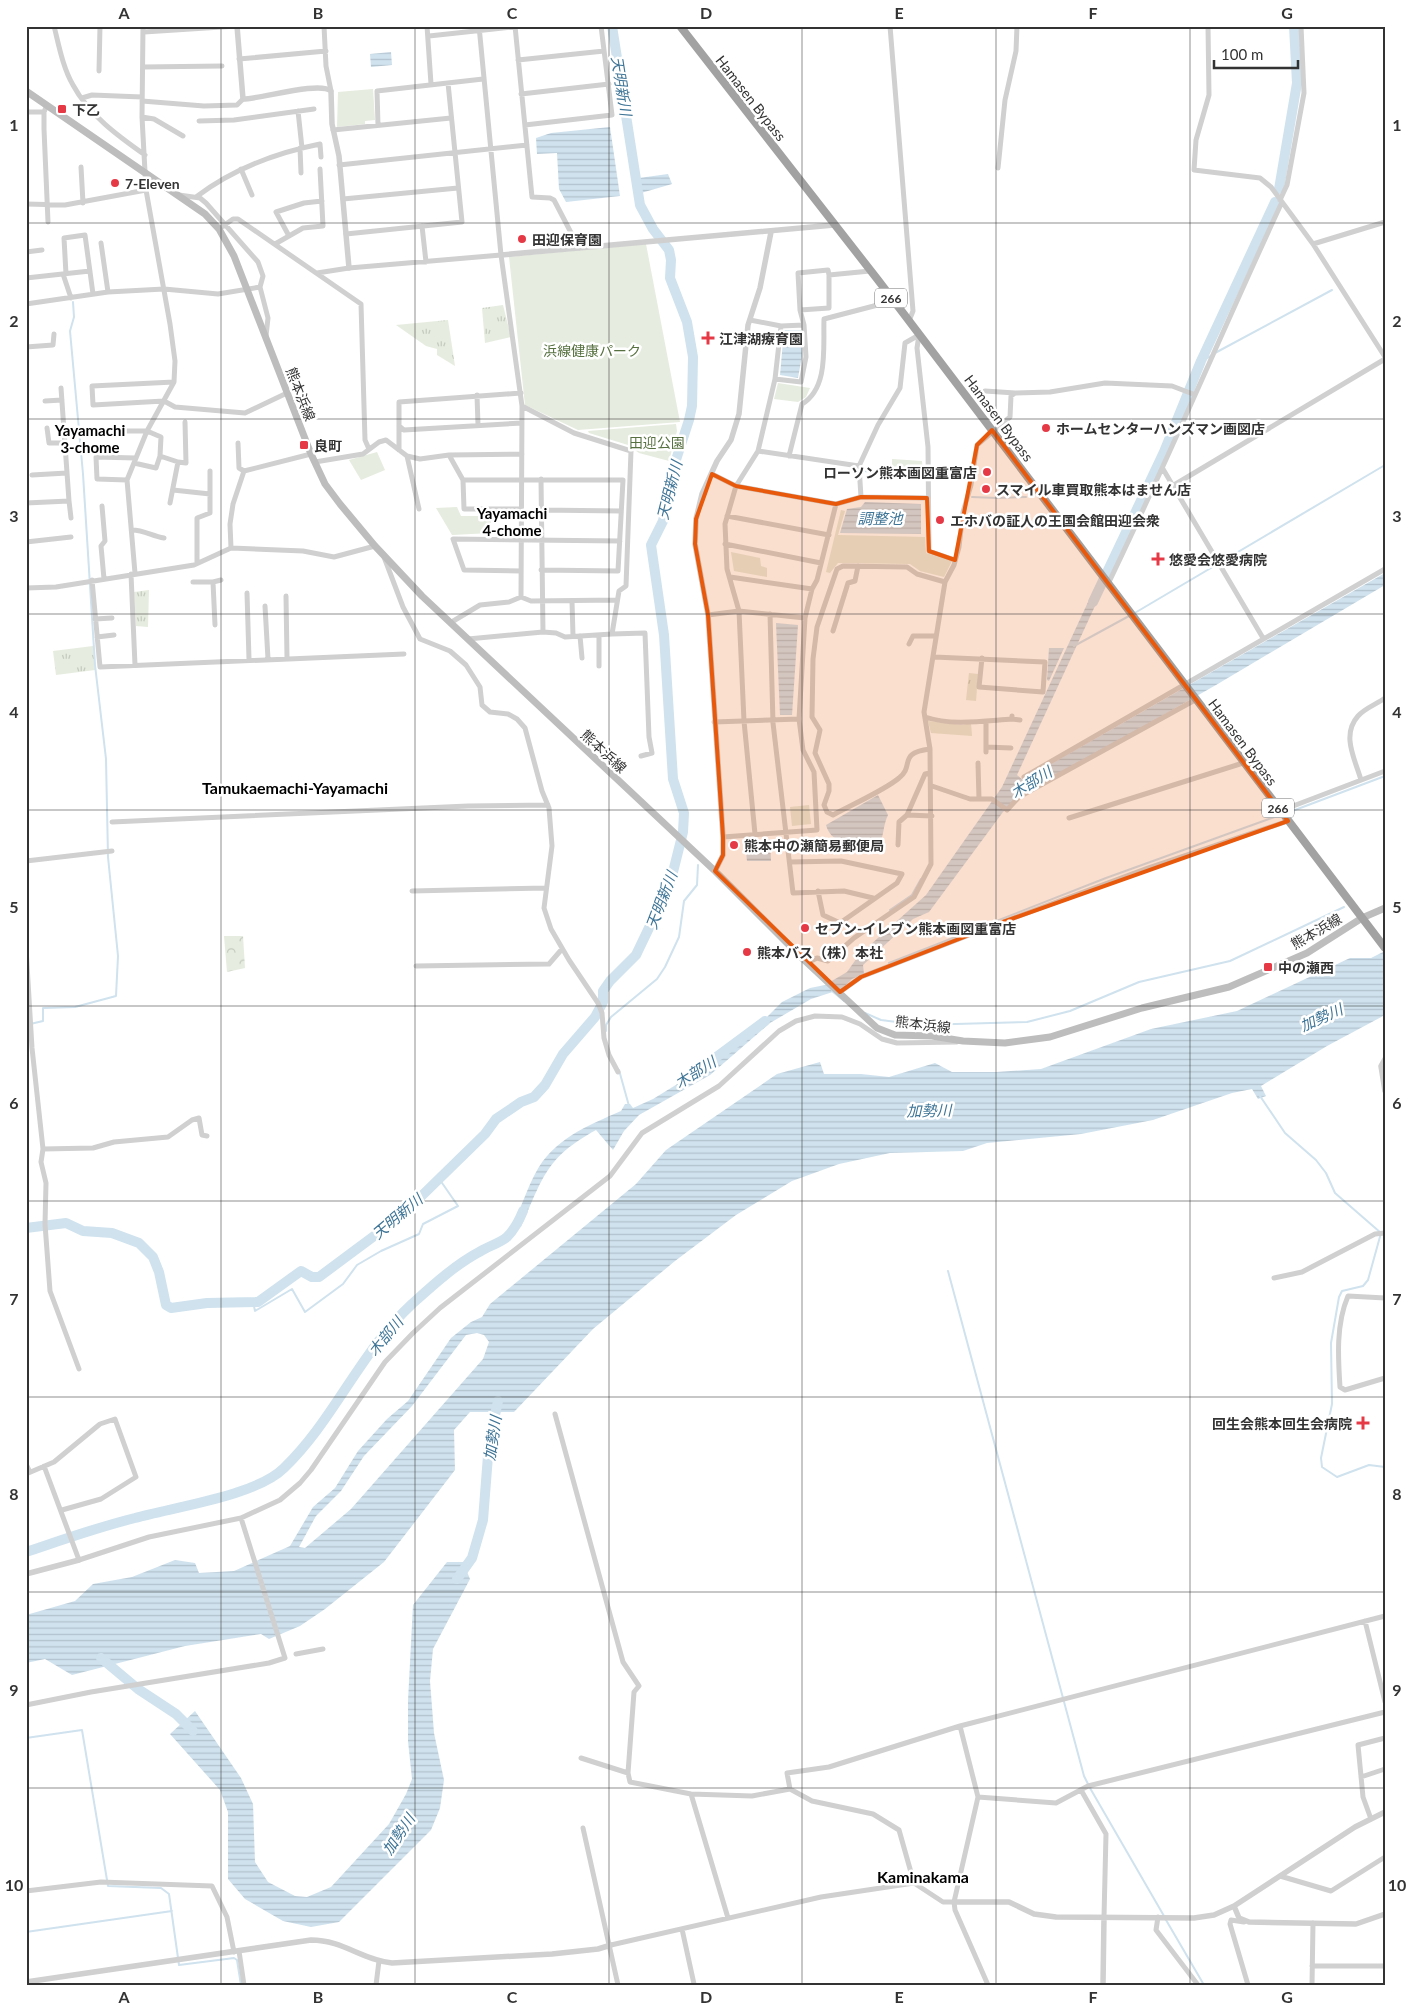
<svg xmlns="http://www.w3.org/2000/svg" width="1411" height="2011" font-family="Lato,'Noto Sans JP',sans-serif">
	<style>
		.grass { fill: url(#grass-tufts) }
		.forest { fill: url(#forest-crowns) }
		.park { fill: #e6ecdf }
		.water { fill: url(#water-rules); fill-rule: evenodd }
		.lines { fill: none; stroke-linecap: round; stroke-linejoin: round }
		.stream { stroke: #cfe2ee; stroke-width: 2 }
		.river { stroke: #cfe2ee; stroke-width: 10 }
		.minor { stroke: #d0d0d0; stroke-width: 5 }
		.tertiary { stroke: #d0d0d0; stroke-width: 5.5 }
		.secondary { stroke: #bdbdbd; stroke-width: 7 }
		.trunk { stroke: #a2a2a2; stroke-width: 8 }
		.marked { fill: #e8590c; fill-opacity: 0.2; stroke: #e8590c; stroke-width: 4; stroke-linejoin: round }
		.grid { fill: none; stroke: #333; stroke-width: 1; stroke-opacity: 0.55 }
		.poi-dot { fill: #e63946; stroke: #fff; stroke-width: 2 }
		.labels { text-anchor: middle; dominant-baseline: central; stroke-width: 5; stroke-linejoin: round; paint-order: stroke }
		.shield { fill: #fff; stroke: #707070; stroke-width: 1 }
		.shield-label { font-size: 12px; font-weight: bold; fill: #333 }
		.street-label { font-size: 14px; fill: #333; stroke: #fff }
		.poi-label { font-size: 14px; font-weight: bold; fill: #333; stroke: #fff; text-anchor: start }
		.park-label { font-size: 14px; fill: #56703f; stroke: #fff }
		.water-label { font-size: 15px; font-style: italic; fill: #3f7597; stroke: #fff }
		.neighbourhood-label { font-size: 15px; font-weight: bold; fill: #000; stroke: #fff }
		.quarter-label { font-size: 16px; font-weight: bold; fill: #000; stroke: #fff }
		.neatline { fill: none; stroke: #333; stroke-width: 2 }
		.grid-label { font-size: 16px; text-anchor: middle; font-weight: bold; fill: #333 }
	</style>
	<defs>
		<pattern id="grass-tufts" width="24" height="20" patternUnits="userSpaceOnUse" patternTransform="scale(1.25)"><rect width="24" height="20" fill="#e6ecdf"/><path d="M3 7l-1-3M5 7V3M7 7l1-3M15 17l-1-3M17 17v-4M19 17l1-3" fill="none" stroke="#c6cbc0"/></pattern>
		<pattern id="forest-crowns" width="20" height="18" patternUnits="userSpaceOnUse" patternTransform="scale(1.25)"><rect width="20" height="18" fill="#e6ecdf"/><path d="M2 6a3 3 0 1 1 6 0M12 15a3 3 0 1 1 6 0" fill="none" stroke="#c6cbc0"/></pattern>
		<pattern id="water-rules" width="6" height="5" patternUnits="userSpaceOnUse" patternTransform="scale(1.25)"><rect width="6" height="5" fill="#cfe2ee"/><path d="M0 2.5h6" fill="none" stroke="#b2c2cd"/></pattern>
	</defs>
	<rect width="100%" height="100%" fill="#fff"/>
	<path class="grass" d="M503,305L511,337L485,343L482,308Z
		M448,320L455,366L437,355V349L426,346L396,325Z
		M149,590L148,627L136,626L134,592Z
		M93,646L95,670L56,675L53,651Z
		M969,673L978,674L976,701L966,700Z"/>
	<path class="forest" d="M224,936H243L245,968L227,972Z"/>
	<path class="park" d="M373,89L375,120L365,121V124L337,127L338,92Z
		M646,244L680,422L578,430L525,405L509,257Z
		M778,383L810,388L806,397L798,402L774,399Z
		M676,424L677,431L669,461L639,453L628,445L589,433L588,431Z
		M377,452L385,470L361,480L349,460Z
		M892,459L922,461L923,473L892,470Z
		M457,507L461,516H491V533L452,535L436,508Z
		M841,510L845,511L838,535L925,537L926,553L952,561L944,577L920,571L910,564L838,563L830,573L826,572Z
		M731,552L760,558L761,566L767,568V577L734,571Z
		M928,721L963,725L971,723L972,736L931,733Z
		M809,805L811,824L792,826L790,807Z"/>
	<path class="water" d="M391,52L392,65L371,67L370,54Z
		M610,127L620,196L566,202L559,189L557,153L537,154L536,138L551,133Z
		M668,174L672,184L641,193L639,178Z
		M784,330H801L802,356L798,378L780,375Z
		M865,502L921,504V534L840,533L847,509L861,507Z
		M1385,573V585L1216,685L1019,797L1003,812L929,912L913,919L863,965L864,974L852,979L842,989L811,999L770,1023L710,1075L639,1115L624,1131L613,1150L596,1130C545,1158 543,1178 521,1227L514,1221C522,1206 527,1189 535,1174C553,1139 587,1126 621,1111L625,1104H630L633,1108L653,1099L736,1048L782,1002L810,988L825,985L847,972L859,955L926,895L1002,787L1095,587L1101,593L1017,775L1023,780Z
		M776,623L798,625L792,715H780Z
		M1049,648H1064L1049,681L1047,680Z
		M878,795L888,815C883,825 884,836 879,846C859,842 832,848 826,825Z
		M770,839L771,861H747L745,841Z
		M1385,951V1015L1327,1046L1261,1086L1266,1096L1258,1099L1252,1089L1232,1093L1153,1120L1081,1134L987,1143L963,1151L890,1153L839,1164L792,1181L736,1215L675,1261L593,1329L514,1412H470L454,1430L455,1470L384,1562L325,1609L300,1626L269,1639L261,1634L185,1646L72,1675L45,1659L26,1663V1615L75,1601L93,1584L132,1577L175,1560L195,1563L199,1573L234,1571L290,1546L313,1507L335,1488L358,1451L387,1419L408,1401L451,1338L471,1322L482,1317L490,1304L636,1184L666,1150L777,1074L820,1062L824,1074H861L889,1077L935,1063L952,1072H996L1041,1069L1151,1029L1237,1011L1350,958H1371ZM477,1333L484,1335L489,1342L483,1359L351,1509L305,1548L299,1547L316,1516L341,1491L364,1456L412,1406L466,1335Z
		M447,1562H463L470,1579L433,1649L430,1681L434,1733L444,1780L440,1808L431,1830L339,1922L311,1927L283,1921L245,1899L228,1879V1812L220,1790L170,1734L195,1711L241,1778L253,1804L255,1862L268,1882L295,1896L307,1897L331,1887L389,1824L406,1794L412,1779L408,1741V1701L413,1605Z"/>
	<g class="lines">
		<path class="stream" d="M1215,353L1332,290
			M1201,361L1211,356
			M863,471L923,475
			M972,497L997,498L1026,497
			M1133,614L1385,465
			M1074,646L1129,616
			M1287,813L1385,776
			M890,910L912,895L921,879
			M889,963L1106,878L1280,815
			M832,991L844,1001
			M865,1013L881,1020L920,1025L1027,1022L1070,1011L1139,982L1230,961L1344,907
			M26,1025L43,1021V1008L75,1007L116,996L118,956L108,857L106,759L95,665L83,474L70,331L74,317L73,302
			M606,1031V1025L611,1017L657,979L665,967L679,937L684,901L697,885L698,865
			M619,1070L629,1106
			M1260,1096L1285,1133L1316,1160L1326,1173L1335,1193L1381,1233L1368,1280L1363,1286L1342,1291L1339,1297L1331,1343L1332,1404L1321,1458L1322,1467L1337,1477L1369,1465L1385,1467
			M948,1271L1084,1776L1088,1784
			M253,1301L255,1311L292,1289L305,1312L343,1284L357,1265L381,1251L419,1234L423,1224L458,1206L440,1180
			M26,1738L82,1730L108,1886L161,1888L169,1894L179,1965L234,1958L237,1960L241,1985
			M1090,1788L1164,1916
			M1166,1920L1204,1985
			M26,1932L172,1911"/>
		<path class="river" d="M1279,189L1297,83L1294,26
			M1093,602L1164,452L1201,361L1275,202
			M684,1081L765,1021
			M26,1228L66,1223L83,1231L112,1233L139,1243L153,1257L159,1272L166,1305L171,1308L207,1303L258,1302L301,1271L312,1277H319L401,1216L485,1134L496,1119L521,1102L534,1097L545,1085L563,1054L595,1017L603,1002V991L610,981L636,955L670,884L683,832L684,813L673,779L664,635L651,545L663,521L673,469L689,420L692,406L693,357L687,322L670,278L671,260L669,250L653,229L640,205L612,26
			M26,1552C62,1540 98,1527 135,1518C174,1507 256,1496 284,1468C334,1420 360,1352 412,1304C433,1285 456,1264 481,1251C489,1246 500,1243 507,1237C515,1229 519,1221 523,1211
			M457,1579L472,1558L483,1520L489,1443L498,1401
			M101,1658L138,1689L176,1714L193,1731"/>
		<path class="minor" d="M26,26H29
			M54,26C59,46 63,68 73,85C89,115 118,136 145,155
			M324,26L326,66L331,91
			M427,26L431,84
			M515,26L532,197L550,198L554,200L579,248
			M890,26L913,311L909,321
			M1208,26L1209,95L1196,140L1194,170L1260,178L1271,187L1313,244L1385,357
			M144,32L237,26
			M429,36L522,26
			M239,59L326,51
			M518,60L604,51
			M143,67L222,66
			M99,71L100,26
			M521,94L609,84
			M82,98L92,95L142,97
			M142,101L204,106L237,105L243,99
			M47,105L44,112V129L48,222
			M298,111L302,148
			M26,112H44
			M142,117L154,119L183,136
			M199,121L234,120L314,109
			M378,125L377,91L483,79
			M525,125L612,115L601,26
			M333,130L451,118
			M300,148L301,173
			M339,165L527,145
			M81,167L83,203
			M998,168L1005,100L1016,51L1017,26
			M241,169L252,195
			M179,195L200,198L206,203L258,262L263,276L260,287L268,318L266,336
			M196,197C233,169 275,153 320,144L321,157
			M343,199L458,188
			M1280,200L1287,185L1304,93L1301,26
			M26,204L65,205L146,190
			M422,226L426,262
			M219,229L233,219H238L361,304L365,440L369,449
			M346,234L462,222L448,83
			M289,236L276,212L304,203L322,201
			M101,243L108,292
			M275,244L303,228L323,226L320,169
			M1313,244L1385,222
			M26,252L42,250
			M317,273L349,268L501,255
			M63,274L71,298
			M66,274L64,238L85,235L93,294
			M829,275V308L800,310L798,273L828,270L829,275L870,271
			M26,278L90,271
			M26,304L108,292L164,289L218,294L260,287
			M750,320L781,326L775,379L758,451
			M781,326L804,325L800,310
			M26,347L53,345L54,334
			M775,379L801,382L806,357L804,325
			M174,382L92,386L93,405L164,401L175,407L245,413L287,393
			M985,391L1015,393
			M477,395L478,425
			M45,401L62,400
			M399,426L404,430L522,423
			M47,428L49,443H65
			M92,431H147L161,437L160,456L178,462
			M238,443L239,468L244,471
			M399,450V402L521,393
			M449,455L463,480H623L618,571L541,570
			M407,456L419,509
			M789,456L802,404C829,388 823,346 824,319L893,301
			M315,462L363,454L379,442L386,440L407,456L420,459L449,455L522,454
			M134,463L156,468L160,456
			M859,466L878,425L900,388L905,343L919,335L917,348L928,447L929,551L955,560
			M1163,469L1263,638
			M712,474L736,486L836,504L861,497
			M32,475L67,473
			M541,479L543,632
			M127,480L97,479L96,457L136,458
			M463,480L464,509H521
			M1174,485L1385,359
			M173,490L210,494
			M69,501L71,518
			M26,503L69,501L61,388
			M170,503L178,462L186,463L185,422
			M102,506L105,541L101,546L104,579
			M541,510L621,511
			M727,516L829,535
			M132,530C144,530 152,536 164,538
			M26,542L71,537
			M725,544L821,563
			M231,548L230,524L233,504L244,471L311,454
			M384,557L403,607L420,639L450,651L466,665L480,687L482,705L490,712L508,714L517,719L525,728L542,791L549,808L552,846L544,908L551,929L569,960L598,1003L602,1013L604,1038L609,1055L618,1072
			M197,563V518L210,513V471
			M521,571L464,570L453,539L620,541
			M135,573L127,480L147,431L174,382L175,361L170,324L146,190L142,117L143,26
			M131,574L135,665
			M730,577L812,589
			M92,580L100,667L404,654
			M193,582H213L221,580
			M213,582L215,625
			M1108,584C1169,458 1223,329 1282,202
			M26,588L56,587L194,565L231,548L303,551L334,557L375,546
			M247,593L249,659
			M286,596L287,658
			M521,597L531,601L617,600
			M572,601L573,636
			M265,606L268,659
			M770,614L773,723L793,893L844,891L873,898
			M708,615L739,611L805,618
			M95,619L112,618
			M450,623L480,605L509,602L521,597L522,406
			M833,631L848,583L855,581L858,566
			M612,634L645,633L649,737L652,753L641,756
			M599,635V666
			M580,636L582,658
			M97,637L114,635
			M468,639L543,632L556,633L565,637L612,634L619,591L626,586L631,451L574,433L522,406L501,255L479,26
			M909,644L913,636H936
			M934,657L1045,662L1043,692L979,687L982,658
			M925,717C952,726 983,721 1012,719V716
			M1012,719L1020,720
			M714,722L799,719
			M986,747L1011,748
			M930,749C897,753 915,766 899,778C885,790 851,805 833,815L827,812L824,805L829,791V784L815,753L820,730L812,717L813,659L817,627L837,569L843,566L907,567L917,574L945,582
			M986,752V721
			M978,763L979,799
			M930,773L925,774L907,815L932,816
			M1024,777L1385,569
			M1361,780C1355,759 1341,735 1358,716C1365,708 1377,704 1385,698
			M932,786L970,799H992L1007,810L1019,797L1195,700
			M1280,811L1385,771
			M1069,818L1243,763
			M112,822L468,806L548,805
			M755,834L744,721L739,611L727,569L725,524L736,486L758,451L859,466L861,497L927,498
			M723,837L817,830L814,772L803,750L799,719L805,618L812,589L817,580L836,504
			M898,845L899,822L907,815
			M26,861L112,851
			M790,862L841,861L902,874L897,883L840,923L823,915L818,891
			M412,891L546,888
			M26,948L32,1048L43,1149L41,1162L46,1183L45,1224L50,1291L79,1369
			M807,963L817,958L828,961L854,938L914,897L931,864L930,749L924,712L945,582L954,565L959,547L963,512L971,485L977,445L1010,417L1011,396L1015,393L1050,392L1105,383L1172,386L1193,394
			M416,966L549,964L562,949
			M840,992L861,977L1003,922L1148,868L1288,821
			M43,1149L93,1148L114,1142L168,1137L192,1120L199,1118L202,1135L207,1136
			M1274,1278L1302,1272L1375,1234L1385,1233
			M1385,1298L1348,1296C1336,1324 1338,1357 1340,1387L1345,1390L1385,1378
			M555,1414L623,1662L639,1686L634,1692L628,1773L630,1782L691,1794L752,1796L790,1789L812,1801L873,1814L899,1830L914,1883
			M26,1464L30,1472
			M44,1466L79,1560L149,1537L241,1518L280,1500L300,1483L311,1470L385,1362L413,1333L440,1308L610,1176L642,1133L719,1086L779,1031L796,1021L815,1016L842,1017L860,1024L882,1039L897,1043L957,1042
			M26,1474L54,1462L100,1424L115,1419L136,1477L101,1499L62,1510
			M1365,1621L1385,1702
			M296,1654L323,1649
			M26,1705L91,1692L269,1663L285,1658L241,1518
			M960,1726L978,1797L954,1902L955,1910L988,1985
			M581,1758L628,1773
			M1361,1777L1385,1769
			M790,1789L787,1773L829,1767L960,1726L1385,1616
			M1081,1790L1106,1834L1104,1917
			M691,1794L728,1918
			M978,1797L1056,1803L1088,1786L1385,1712
			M1371,1819L1363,1797L1358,1745L1385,1738
			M583,1828L618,1985
			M1280,1876L1331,1891L1385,1857
			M26,1891L101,1882L212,1886L227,1917L234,1952
			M1158,1917L1156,1930L1198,1985
			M1244,1922L1231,1920L1230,1924L1248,1985
			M682,1929L694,1984
			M611,1945L821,1897L914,1883L943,1902H954
			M239,1951L244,1985
			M1312,1966H1385
			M376,1985L379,1961
			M1312,1985L1313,1923"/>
		<path class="tertiary" d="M237,26L243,99C261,99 319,81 331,91L332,124L339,156L349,268
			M501,255L834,225
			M715,871L723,855V837L708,615L695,544L696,519L702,494L717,461L731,440L739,414L748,325L760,288L771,232
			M1385,1059L1381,1066L1385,1091
			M26,1574L79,1560
			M954,1902H1009L1034,1914L1056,1917L1194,1918L1214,1915L1234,1906L1355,1827L1385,1812
			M1234,1906L1239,1918L1249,1922L1356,1924L1385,1914
			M26,1982L311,1940C343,1940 362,1960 392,1963L552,1954L598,1949L611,1945
			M1103,1985L1104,1917"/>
		<path class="secondary" d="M26,91L205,214L219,229L234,256L311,454L325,484L340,504L375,546L422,596L715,871L803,959L877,1028L895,1035L932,1036L963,1041L1005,1043L1050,1037L1142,1008L1229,987L1307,953L1362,918L1385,908"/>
		<path class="trunk" d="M680,26L878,280L1385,948"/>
	</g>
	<path class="marked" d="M992,430L1288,821L1003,922L861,977L840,992L715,871L723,855V837L708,615L695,544L696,519L712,474L736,486L836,504L861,497L927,498L929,551L955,560L977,445Z"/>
	<path class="grid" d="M221,26V1985M415,26V1985M609,26V1985M802,26V1985M996,26V1985M1190,26V1985M26,223H1385M26,419H1385M26,614H1385M26,810H1385M26,1006H1385M26,1201H1385M26,1397H1385M26,1592H1385M26,1788H1385"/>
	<g class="poi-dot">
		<rect x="57" y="104" width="10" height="10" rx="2.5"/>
		<circle cx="115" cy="183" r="5"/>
		<circle cx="522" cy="239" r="5"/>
		<path d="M705.5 330.5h5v5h5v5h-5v5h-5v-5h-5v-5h5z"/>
		<circle cx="1046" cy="428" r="5"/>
		<rect x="299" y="440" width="10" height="10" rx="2.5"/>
		<circle cx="987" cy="472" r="5"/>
		<circle cx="986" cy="489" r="5"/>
		<circle cx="940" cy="520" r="5"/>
		<path d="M1155.5 551.5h5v5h5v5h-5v5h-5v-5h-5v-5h5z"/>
		<circle cx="734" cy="845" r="5"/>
		<circle cx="805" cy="928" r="5"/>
		<circle cx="747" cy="952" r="5"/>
		<rect x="1263" y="962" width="10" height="10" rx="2.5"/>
		<path d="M1360.5 1415.5h5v5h5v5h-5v5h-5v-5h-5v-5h5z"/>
	</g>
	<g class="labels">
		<g class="shield">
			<rect x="875" y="288.5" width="32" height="19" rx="4"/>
			<rect x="1262" y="798.5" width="32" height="19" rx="4"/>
		</g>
		<g class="shield-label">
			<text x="891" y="298">266</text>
			<text x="1278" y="808">266</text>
		</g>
		<g class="street-label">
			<text transform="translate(751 98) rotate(52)">Hamasen Bypass</text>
			<text transform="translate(301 394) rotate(69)">熊本浜線</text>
			<text transform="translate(999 418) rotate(53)">Hamasen Bypass</text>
			<text transform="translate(1243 742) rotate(53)">Hamasen Bypass</text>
			<text transform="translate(604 751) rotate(43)">熊本浜線</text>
			<text transform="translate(1316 931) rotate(-30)">熊本浜線</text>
			<text transform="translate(923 1024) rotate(7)">熊本浜線</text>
		</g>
		<g class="poi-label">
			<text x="72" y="109">下乙</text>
			<text x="125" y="183">7-Eleven</text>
			<text x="532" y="239">田迎保育園</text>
			<text x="719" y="338">江津湖療育園</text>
			<text x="1056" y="428">ホームセンターハンズマン画図店</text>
			<text x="314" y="445">良町</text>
			<text x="977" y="472" text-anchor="end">ローソン熊本画図重富店</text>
			<text x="996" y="489">スマイル車買取熊本はません店</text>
			<text x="950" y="520">エホバの証人の王国会館田迎会衆</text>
			<text x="1169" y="559">悠愛会悠愛病院</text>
			<text x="744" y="845">熊本中の瀬簡易郵便局</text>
			<text x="815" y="928">セブン-イレブン熊本画図重富店</text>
			<text x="757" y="952">熊本バス（株）本社</text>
			<text x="1278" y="967">中の瀬西</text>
			<text x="1352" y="1423" text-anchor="end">回生会熊本回生会病院</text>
		</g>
		<g class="park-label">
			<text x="592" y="350">浜線健康パーク</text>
			<text x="657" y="442">田迎公園</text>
		</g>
		<g class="water-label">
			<text transform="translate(622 86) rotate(81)">天明新川</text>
			<text transform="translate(669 490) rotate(-76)">天明新川</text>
			<text x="880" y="518">調整池</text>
			<text transform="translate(1031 782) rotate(-32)">木部川</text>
			<text transform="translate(661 900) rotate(-69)">天明新川</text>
			<text transform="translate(1321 1017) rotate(-24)">加勢川</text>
			<text transform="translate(695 1072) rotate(-32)">木部川</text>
			<text transform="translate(929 1110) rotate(-1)">加勢川</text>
			<text transform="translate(397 1216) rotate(-40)">天明新川</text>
			<text transform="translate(385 1336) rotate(-51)">木部川</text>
			<text transform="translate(492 1438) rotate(-81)">加勢川</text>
			<text transform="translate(398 1834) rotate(-56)">加勢川</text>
		</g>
		<g class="neighbourhood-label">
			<text x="90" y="430">Yayamachi<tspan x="90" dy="17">3-chome</tspan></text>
			<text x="512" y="513">Yayamachi<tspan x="512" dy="17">4-chome</tspan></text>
		</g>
		<g class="quarter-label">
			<text x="295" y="787">Tamukaemachi-Yayamachi</text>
			<text x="923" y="1876">Kaminakama</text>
		</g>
	</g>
	<rect width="1411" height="2011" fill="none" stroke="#ffffff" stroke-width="55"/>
	<path d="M1214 60v8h84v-8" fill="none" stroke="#333333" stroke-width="2.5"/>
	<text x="1221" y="60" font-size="15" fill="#333333" stroke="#ffffff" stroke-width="4" paint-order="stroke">100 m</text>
	<rect x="28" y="28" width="1356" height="1956" class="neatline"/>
	<g class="grid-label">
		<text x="124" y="19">A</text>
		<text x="318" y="19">B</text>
		<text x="512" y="19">C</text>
		<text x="706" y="19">D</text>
		<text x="899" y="19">E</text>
		<text x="1093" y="19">F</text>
		<text x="1287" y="19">G</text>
		<text x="14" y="131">1</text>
		<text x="1397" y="131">1</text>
		<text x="14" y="327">2</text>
		<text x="1397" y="327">2</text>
		<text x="14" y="522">3</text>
		<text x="1397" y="522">3</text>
		<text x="14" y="718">4</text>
		<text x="1397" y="718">4</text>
		<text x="14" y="913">5</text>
		<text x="1397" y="913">5</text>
		<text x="14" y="1109">6</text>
		<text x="1397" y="1109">6</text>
		<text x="14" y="1305">7</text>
		<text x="1397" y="1305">7</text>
		<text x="14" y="1500">8</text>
		<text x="1397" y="1500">8</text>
		<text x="14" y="1696">9</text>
		<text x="1397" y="1696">9</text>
		<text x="14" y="1891">10</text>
		<text x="1397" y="1891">10</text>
		<text x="124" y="2003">A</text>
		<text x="318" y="2003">B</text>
		<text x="512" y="2003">C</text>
		<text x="706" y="2003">D</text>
		<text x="899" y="2003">E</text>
		<text x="1093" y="2003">F</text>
		<text x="1287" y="2003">G</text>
	</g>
</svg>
